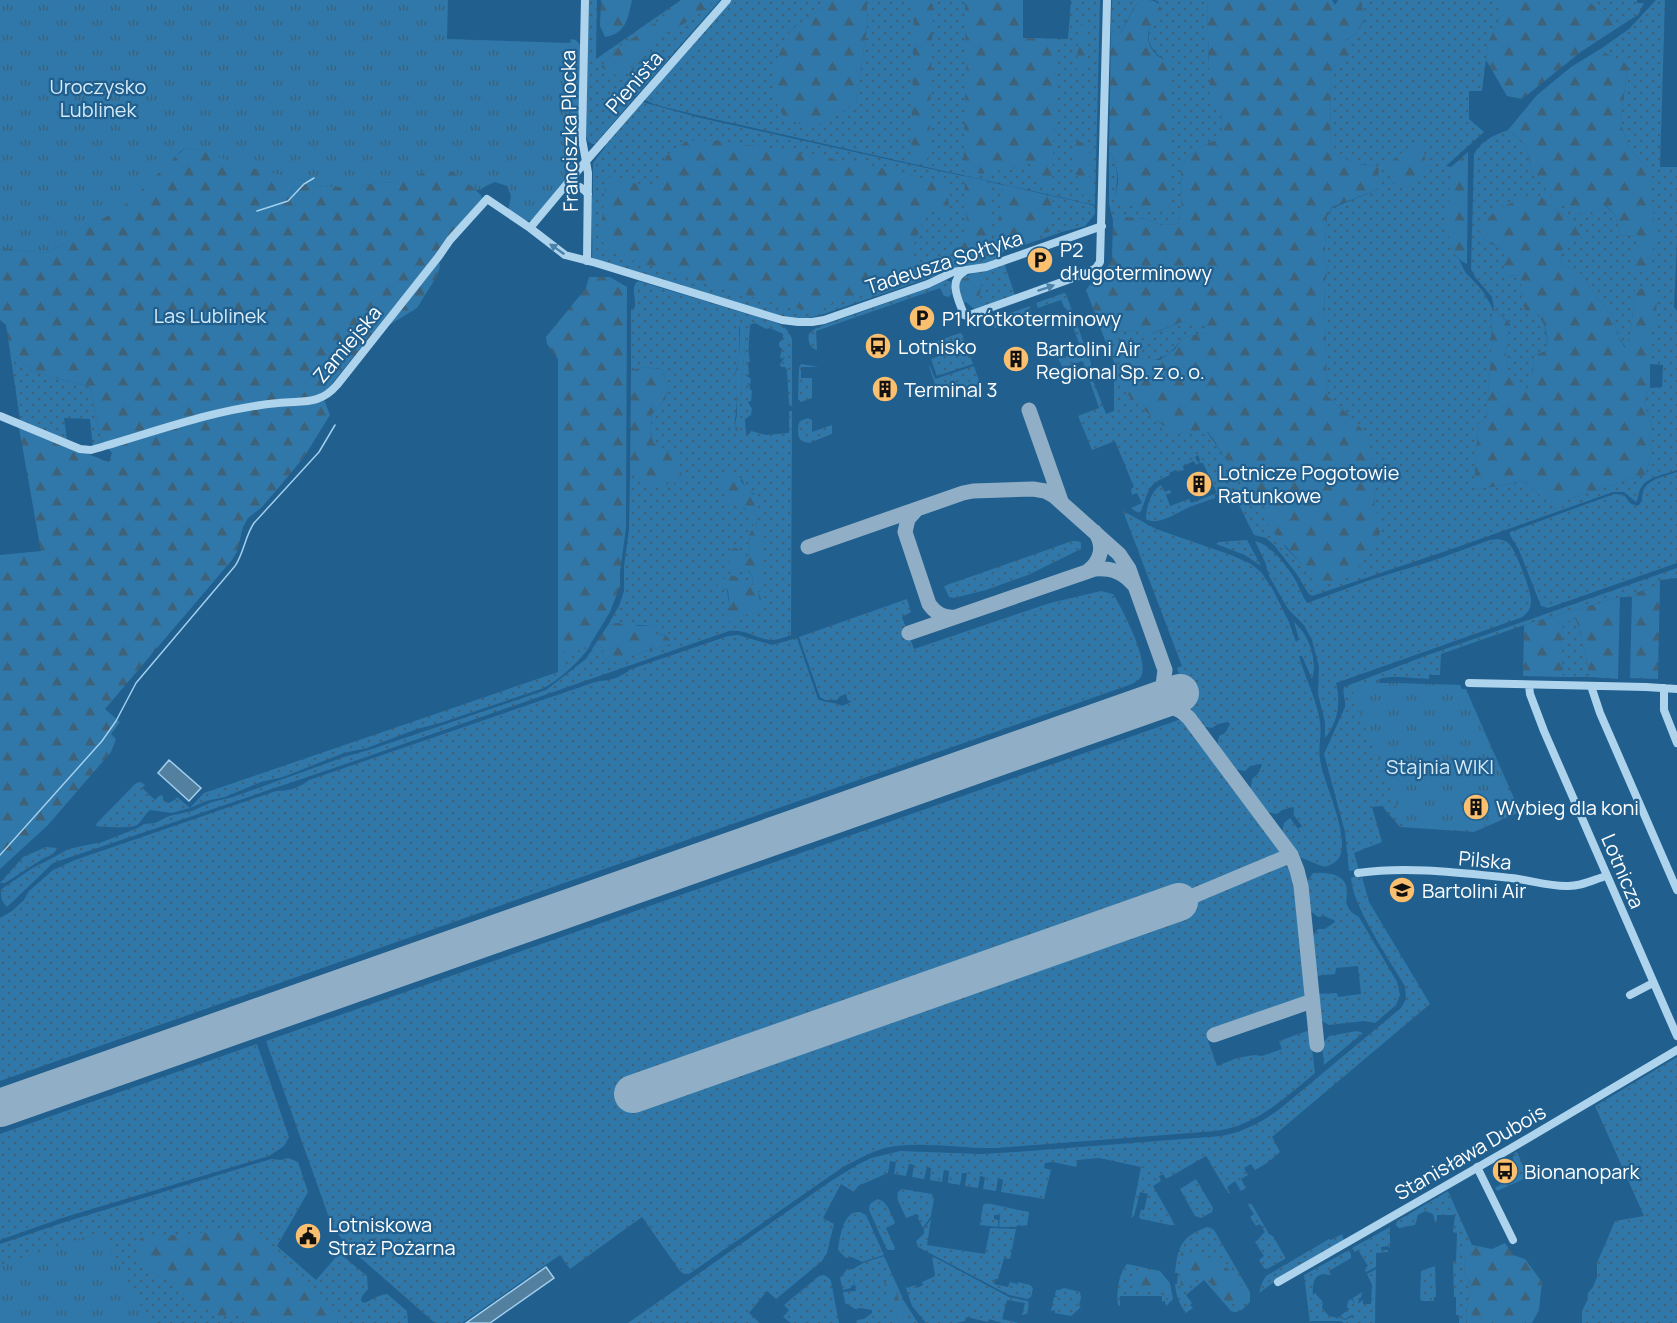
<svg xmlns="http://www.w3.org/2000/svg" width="1677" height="1323" font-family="Manrope,sans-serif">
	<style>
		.grass { fill: url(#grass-dots); fill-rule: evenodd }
		.forest { fill: url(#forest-firs) }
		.park { fill: url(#park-tufts) }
		.water { fill: #5480a0; stroke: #a2cfee; stroke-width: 1.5 }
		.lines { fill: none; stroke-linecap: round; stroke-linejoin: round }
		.stream { stroke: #a2cfee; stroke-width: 1.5 }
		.taxiway { stroke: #90afc6; stroke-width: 15 }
		.runway { stroke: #90afc6; stroke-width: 38 }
		.minor { stroke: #aed3ec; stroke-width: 8 }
		.oneway { fill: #4b82aa }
		.labels { text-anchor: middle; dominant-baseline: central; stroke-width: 4.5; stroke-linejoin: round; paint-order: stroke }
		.street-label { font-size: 20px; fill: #fff; stroke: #205f8e }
		.park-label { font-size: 20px; fill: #d3eaf9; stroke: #205f8e }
		.poi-label { font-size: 20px; fill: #fff; stroke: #205f8e; text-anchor: start }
	</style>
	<defs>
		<pattern id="grass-dots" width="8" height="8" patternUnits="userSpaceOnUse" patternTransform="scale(1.5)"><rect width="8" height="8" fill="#3078a9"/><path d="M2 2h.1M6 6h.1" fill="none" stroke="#3e627a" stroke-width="1.8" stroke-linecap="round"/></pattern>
		<pattern id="forest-firs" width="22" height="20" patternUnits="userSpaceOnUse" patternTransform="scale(1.5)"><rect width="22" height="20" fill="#3078a9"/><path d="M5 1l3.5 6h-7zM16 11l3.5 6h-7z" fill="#3e627a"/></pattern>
		<pattern id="park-tufts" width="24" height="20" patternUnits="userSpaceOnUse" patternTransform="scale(1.5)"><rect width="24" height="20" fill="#3078a9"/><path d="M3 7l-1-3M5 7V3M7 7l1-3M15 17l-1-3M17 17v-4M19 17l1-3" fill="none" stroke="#3e627a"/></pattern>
	</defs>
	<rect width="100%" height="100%" fill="#205f8e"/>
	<path class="grass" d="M588,0H597L596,59L681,0H720L636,96L634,95L632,97L634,98L595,144H592L588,141L587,138L585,137Z
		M731,0H834L806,18L790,31L856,104L868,19L866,0H1023V38L1068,39L1071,0H1100L1095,205L705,117L656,105L645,100Z
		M1112,0H1142C1131,6 1128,23 1120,33L1111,31Z
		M1155,0H1207L1209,67L1221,111L1222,138L1202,146L1187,157L1181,170L1182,211L1177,224L1160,225L1147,219L1123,217L1113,220L1109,204V152C1119,166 1118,178 1115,195L1166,61C1138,42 1150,29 1159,2Z
		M1361,0H1500V18L1488,43L1482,91H1469V119L1484,132L1446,166L1451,167L1449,234L1451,248L1460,261L1465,272L1482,290L1492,307L1491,355L1486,421L1479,422L1475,463V490L1524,481L1540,496L1564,501L1646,474L1652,451L1649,439L1652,427L1644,401L1650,388L1662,387L1663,365L1650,364C1650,338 1642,315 1635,291L1631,331L1626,348L1618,336L1612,314L1595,296L1582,274L1560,263L1563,246L1578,223L1559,212L1541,197L1482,238L1504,251L1505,275L1521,276V297C1541,316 1548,322 1547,351L1534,355L1532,377L1526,392C1500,372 1505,353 1510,324L1494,309L1492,297L1475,277L1471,269L1474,154C1481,141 1494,135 1508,130L1525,144L1533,173L1604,204L1615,215L1621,236L1638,235L1651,274L1648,168L1629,149L1620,122L1628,66L1605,53L1602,48L1629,29L1656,0H1665L1660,167H1677V242L1674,307L1677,311V470C1667,474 1646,477 1641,488C1638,493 1639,497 1636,502L1624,492H1613L1449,550L1312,596L1308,593L1296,573L1274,545L1266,538L1254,535L1237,501L1228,491L1215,495V498C1208,501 1199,503 1192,506C1179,511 1159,527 1146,519C1146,507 1151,491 1161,485L1165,492L1170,490L1171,493L1166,495L1170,506L1189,499L1191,503L1217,493L1203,463H1200L1199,461L1200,460L1198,455L1195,457L1199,464L1196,465L1194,461L1183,466L1184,470L1178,472L1176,470L1169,473L1170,475C1146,485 1150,489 1141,511L1138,513L1131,508L1142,503L1137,493L1132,495L1131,489L1134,487L1115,441L1092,450L1078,416L1099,408L1090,382L1092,381L1094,383L1106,414L1114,411V362L1108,348L1119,332L1138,330L1152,334L1181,322H1203L1207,332L1182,338C1167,361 1151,366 1128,352L1120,359L1121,386L1133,399L1161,424L1180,434L1207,432L1226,459L1246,479L1253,503H1266L1285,547L1302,565L1360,553L1380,513L1374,512L1375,481L1354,420L1327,396L1324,284L1328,269L1324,259L1327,216L1332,208L1377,190L1378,167L1358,164L1331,153L1330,144L1331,72L1336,64L1344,41L1355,34L1364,21ZM1423,146L1391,182L1392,162L1404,150Z
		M1585,0H1637V3H1644L1638,15L1622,25Z
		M642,102L701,118L1084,203L1095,206V214L1085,226L1062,232L1001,253L1002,258L980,265L952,270L821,315L807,318H786L594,259L592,257C593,237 591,217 591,197L593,196V163L606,146L604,145Z
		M1004,263L1015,295L975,310L966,302L964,303C961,293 956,286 963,277Z
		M946,280L951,282L952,293L949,297L944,296L940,288L816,331L817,350C810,348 807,341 809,334L816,328L929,288Z
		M638,281L774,322C784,326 788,329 792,339V406H789L787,370L785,367H781L780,364L785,357L781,359L780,356L782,349L779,346V343L783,338V334L770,328L766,329L755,323L750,325C750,336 747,350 750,361L748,364L749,375L747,376L751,379L750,385L748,383L747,384L750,386V389L752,391L751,401L748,402L752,409L751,415L745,419L746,434H749L751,431L766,435L789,433V411H792L791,635C785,637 778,640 772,640C756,639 747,629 729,631L343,765L53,863L7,907C1,902 1,897 1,890L3,888L31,869L58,855L68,849L102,842L138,828L144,824L155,823L169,816L192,811L212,802L233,797L344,757L369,750L546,690L586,659L594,646L603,648L606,656L605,662L613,663L619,659L635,655L644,651L667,646L665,635L656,634L652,626L626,624L623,625L618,623L608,625L619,606L624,591V566L629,530L630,476L669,451L653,443L650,431L652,414L665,399L668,387L662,370L646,367L631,370V310L635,307C636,298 630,287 638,281ZM739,326L746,335L740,399V429L735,421L738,386L735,374L739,360ZM742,479L746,489L754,494L755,503L753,507L757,517L756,529L761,536V589L758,592L761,599L745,614L727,615L730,610L727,590L722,586L738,578L747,585L753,586L752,576L734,548L740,554L743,559L748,561L750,557L749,535L753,529V514L750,511L744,509L725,490Z
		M1064,293L1066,294L1091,363V367L1086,370L1082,361L1063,368L1058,359L1069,355L1068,351L1080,346L1067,310L1064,307L1061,300L1038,308L1036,303Z
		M1030,306L1031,315L995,328L992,321L993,319Z
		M960,333L962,334L973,364L937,376L931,359L939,356L935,347H932L929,344Z
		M10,351L32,371L90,387L96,419L103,442L93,448L90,419L64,418L67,441L20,420Z
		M801,364L819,367H801V378H812V398L801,402L798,399L799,368Z
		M929,366H930L935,379L974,366L979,381L978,384L939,397Z
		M808,418L812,420V432L832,425V434L809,443L801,441C797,436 797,427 800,421Z
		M1677,472V563L1548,608L1541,606L1519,550L1510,535V532L1614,494L1624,495L1631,504L1638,506C1643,501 1641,499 1643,492C1646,479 1666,476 1677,472Z
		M1123,511L1156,529L1231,555L1251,564L1261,572L1272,588L1289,622L1296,642L1299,639L1294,622C1309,634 1318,661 1312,679L1302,656H1299C1305,678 1317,700 1320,722C1322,735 1318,747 1320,759C1323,783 1351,836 1339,858C1335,863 1329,866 1324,867L1297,856L1282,833L1284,823L1290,818L1298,829L1302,826L1293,814L1294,809L1293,807L1282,810L1277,814L1266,812L1250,791L1252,779L1258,774L1262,765L1261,764L1250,766L1245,771L1233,769L1217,747L1219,736L1225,733L1230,724L1228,722L1218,724L1212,728L1201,726L1193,714L1177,668L1182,666Z
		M1498,539C1503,540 1507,541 1510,545C1516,551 1533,595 1531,603C1530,611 1526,615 1520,618L1336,683C1341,703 1338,722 1325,738V722L1318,694L1319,667L1312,640L1304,625L1288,609L1269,576L1265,562L1255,541C1272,545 1288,567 1296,581C1300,589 1303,597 1307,603L1370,580L1432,561L1490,540Z
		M1247,540L1261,566L1245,555L1216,544L1219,542Z
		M1072,541H1078L1081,543V549L1028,575L986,590L954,598L949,597L944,586Z
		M1677,568V578L1660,580L1655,586L1634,594L1632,597H1620L1524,625L1441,654L1440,675H1429V679C1415,679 1388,674 1378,680L1380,682H1412L1460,685C1433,684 1381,677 1357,687L1517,811L1466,689L1520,812L1474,832L1400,827L1382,806L1372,807L1382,842L1354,853L1359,870L1349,871L1345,832L1324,754L1345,707C1346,700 1342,693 1344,687L1425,656Z
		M1101,591L1113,594C1123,610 1147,657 1142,674C1140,680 1137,681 1132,684L0,1081V918L12,911L24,900L29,891L53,870L75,860L276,791C289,791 299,788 309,780L598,681C611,681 621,677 631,669L728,636L738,635L772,645L797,638L818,699C827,704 834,701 842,706L851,702L850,700L848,701L846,694L840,696L837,700H825L820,697L799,637L907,599L911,612L902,617L914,649L1050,603Z
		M1575,618L1580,629L1590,677H1563L1561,633L1564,623Z
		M592,643C584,657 557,683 541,689L440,723L417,729L367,748L344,753L283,777L261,782L225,797L206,801L190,808L172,813L150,810C144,814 143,821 137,825C130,829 104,827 96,826L97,823L136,783L141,782L145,785L142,788L155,800L160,795L163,796V800L168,803L175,800L177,797L190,808L204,793L558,672L566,667L564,654L565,651L588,648Z
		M1184,718L1281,848L1291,864L1295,881L1307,998L1301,1002L1206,1035L1217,1066L1237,1058L1254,1055L1262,1056L1282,1049L1279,1041L1310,1030L1315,1073C1285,1098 1256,1126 1216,1131L997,1148C963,1149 917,1140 885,1148C870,1152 857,1160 843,1167L689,1274H684L680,1271L642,1217L570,1269L560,1255L462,1323H435L347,1246L332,1226L266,1041Z
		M46,847L58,848L52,855L44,858L5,883H0L23,857Z
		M1313,873C1328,872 1347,874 1347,892C1347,897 1345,901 1348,907C1350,912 1354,914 1359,917L1397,982L1399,990L1400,995L1396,1005L1375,1023L1364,1021L1329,1025L1320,1020L1317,994L1337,993L1338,997L1361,994L1358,966L1336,968L1335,974L1315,976L1311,939L1318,929H1325L1335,922L1334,920L1324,916L1318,917L1308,909L1305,885Z
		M1359,875L1360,878L1362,877L1369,902L1430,1004L1272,1137L1280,1152L1267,1163L1255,1170L1251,1164L1244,1168L1248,1175L1241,1179L1246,1188L1241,1191L1235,1181L1227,1187L1230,1193H1228L1206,1156L1166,1179L1163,1174L1159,1176L1161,1181L1153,1186L1175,1225H1170L1141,1219L1139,1217L1141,1210H1144L1148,1194L1140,1192L1134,1216L1131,1218L1141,1167L1099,1158L1078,1160L1076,1167L1053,1162L1045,1163L1044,1168L1051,1170L1044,1199L1001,1192L1003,1180L998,1178L996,1191L983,1189L985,1177L980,1176L978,1188L965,1186L967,1173H962L960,1185L948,1183L949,1171L944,1170L942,1182L930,1180L931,1168L927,1167L924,1179L912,1177L914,1165L909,1164L906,1176L894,1174L896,1162L890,1161L888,1173L858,1186L854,1192L841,1184L823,1218L834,1224L827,1253L822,1261L776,1299L767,1291L749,1313L760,1323H628L828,1183L857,1165L871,1158L900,1151L981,1154L1015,1152L1222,1136C1243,1132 1264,1121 1281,1108L1401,1008L1406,999L1405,986C1390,961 1352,905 1351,878Z
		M1357,1031L1363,1033L1324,1065L1322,1044L1329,1036Z
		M257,1044L289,1137L284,1146L269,1156L62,1218L0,1240V1134Z
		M1677,1057V1323H1582V1311L1587,1301L1588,1293L1593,1287L1597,1277V1263L1615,1221L1644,1216L1595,1106Z
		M1517,1152L1528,1177L1497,1191L1495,1188L1505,1182L1506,1177L1510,1174L1514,1153Z
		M288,1158L298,1162L308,1192L277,1246L316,1280L336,1257L340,1255L343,1256L367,1276L368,1289L362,1296L361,1301L364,1303C373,1300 377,1295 387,1294L407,1311L408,1323H124L0,1270V1244L62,1223L271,1159L281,1160Z
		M1196,1179L1213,1208L1212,1212L1201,1218L1195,1216L1180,1189Z
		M902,1189L932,1194L934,1198L931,1216L923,1228L918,1218L919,1216L917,1214L906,1218L897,1198L898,1192Z
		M1448,1191L1472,1245L1468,1246L1465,1256L1464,1274C1479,1289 1463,1306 1467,1323H1459V1315H1456V1297H1454L1453,1262L1456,1261L1457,1233L1453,1232L1455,1215H1437V1222H1435L1433,1214L1425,1211L1418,1215L1415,1225L1399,1228L1396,1225L1397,1221Z
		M877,1199C888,1201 890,1213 895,1222L894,1224L886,1228L895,1248L894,1250H888L886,1248L869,1210L870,1204Z
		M986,1203L1029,1212L1027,1226L1025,1225L1024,1226L1018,1225L1016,1227H999L1000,1215H994V1219L998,1220V1227L980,1225L983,1205Z
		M1251,1203L1269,1234L1273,1236L1285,1257V1259L1267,1269L1264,1268L1259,1260L1264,1256L1255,1242C1259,1240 1261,1235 1265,1232L1260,1224L1256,1226L1250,1217L1254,1214L1248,1205Z
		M860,1212L866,1215L884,1255L862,1262L852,1257L846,1258L838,1250C839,1240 842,1222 850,1215C853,1212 857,1212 860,1212Z
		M931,1219L927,1245L985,1254L990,1228L1016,1229L1010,1259L1004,1258L998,1279H995L994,1284L1008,1287L1010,1282L1017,1284V1288L1018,1282L1030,1285L1033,1288L1031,1297L1027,1299L1009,1295L918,1247L916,1241L924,1234V1229Z
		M1207,1227L1211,1228L1214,1230L1250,1292V1302C1245,1307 1239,1315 1231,1311L1204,1280L1186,1295L1192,1303L1190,1305L1193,1308L1186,1313C1179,1304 1176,1295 1175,1284H1177L1178,1273H1175C1178,1246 1181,1237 1207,1227Z
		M1390,1227V1248L1388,1246L1381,1247V1250H1388V1252L1376,1253V1267L1366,1272L1364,1269L1368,1266L1358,1250L1355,1252L1352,1248Z
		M1342,1234L1344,1241L1277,1280L1259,1293L1262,1283L1266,1276L1329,1239L1331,1240Z
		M1349,1250L1351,1255V1258L1329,1271L1331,1275C1314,1271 1312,1282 1313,1295L1315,1293L1323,1302L1319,1304L1323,1303L1322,1308L1329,1316L1337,1318L1338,1320V1317L1345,1320L1354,1316L1352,1315L1345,1319L1339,1317L1350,1308H1347L1348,1301L1352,1299L1355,1305L1353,1298L1362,1292L1361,1297L1357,1304L1363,1300V1304H1371L1372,1285L1367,1274L1376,1269L1375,1323H1344L1341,1321H1311L1310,1323L1304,1275Z
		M884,1256L904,1301L918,1323H856L857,1320L864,1319L872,1313V1310L861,1308L855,1309L845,1303L843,1292L856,1291L853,1277L854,1285L851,1286V1288L843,1290L840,1278L847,1269H853L863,1263Z
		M932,1256L1009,1297L1028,1301L1029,1305L1027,1314L1022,1315L1025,1303L1007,1300L1002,1319L1019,1323H1002L989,1319L988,1322L966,1317L965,1321L956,1323H926L912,1306L905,1285L907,1288L916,1285L917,1288L923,1285L922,1282L935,1276Z
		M1127,1264L1160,1271L1170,1283L1173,1299L1166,1306L1165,1301H1163L1162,1303V1296H1120V1306L1118,1305C1116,1293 1119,1272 1127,1264Z
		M1435,1266L1436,1297H1434V1301H1422L1420,1299L1421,1271Z
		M824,1275L829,1278L831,1281L839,1323H791L783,1317L789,1310L784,1305L819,1276Z
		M1064,1288L1080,1292L1081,1297L1080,1302H1078L1080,1303L1079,1306L1081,1307L1071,1316L1055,1313V1310L1051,1311L1054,1297H1058L1055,1295L1056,1290H1059Z"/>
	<path class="forest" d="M601,0H632C628,18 626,34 605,37L600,26Z
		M689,0H713L710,5L685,23L657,39L640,53L631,68L614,75L601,67L612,52Z
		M834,0H866L868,19L856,104L835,116L815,125L800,124L784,118L773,95L777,59L790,31L806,18Z
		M965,0H1023V38L1056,39L1052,187C1039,188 1033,173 1032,162L1030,161L1017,168L987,172L983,174L963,170L967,45L965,35Z
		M1142,0C1154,0 1158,0 1162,11C1149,21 1142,40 1155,53C1159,58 1167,61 1172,64L1168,208C1150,214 1135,208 1117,200C1114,193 1118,188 1118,180C1118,170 1115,160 1109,152L1111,31L1120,33C1129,23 1131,6 1142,0Z
		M1207,0H1332L1335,5L1338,0H1361L1364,20L1355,34L1344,41L1351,56L1336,64L1331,72L1330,144L1331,153L1358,164L1379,167L1377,190L1332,207L1327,215L1324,259L1328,269L1324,284L1327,396L1354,420L1368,437L1375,481L1374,512L1381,513L1379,542L1360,553L1359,574L1317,586L1302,565L1269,527L1266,504L1253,503L1246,479L1226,459L1208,432C1199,433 1187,436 1179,434C1168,431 1126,397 1121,386C1117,376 1124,364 1116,354L1120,351L1128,352L1139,358L1160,360L1175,349L1182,338L1207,332L1203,322H1181L1146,336L1138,330L1119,332L1108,348L1086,290L1094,280L1102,275L1112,260L1113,220L1123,217L1147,219L1160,225L1177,224L1182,211L1181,170L1187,157L1202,146L1222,138L1221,111L1210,102Z
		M1500,0H1585L1622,25L1582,51L1522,99L1507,96L1486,60L1488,43L1500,18Z
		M914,2H929L933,5L929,157L927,162H918L911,159Z
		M1082,24L1088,29V56L1081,73L1077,74L1078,27Z
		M1602,48L1605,53L1628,65L1620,122L1629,149L1648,168L1655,230L1651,274L1629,270L1638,235L1621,236L1615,215L1605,204L1600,215L1578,213L1557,203L1533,173L1525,144L1508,130L1537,95L1571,67Z
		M686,141H718L771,148L893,170L920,178L944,181L949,204L943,230L939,212L932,203L925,220L920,227L915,242L911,249L910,262L901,276L888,288L810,311L766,301L631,260L609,251L601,239L604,194L607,176L650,187L657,185L666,156Z
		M1078,141L1083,143L1090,154C1090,167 1087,179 1092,192L1088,195H1083C1079,187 1081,176 1073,172L1075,144Z
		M1423,145L1426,166L1411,190L1398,187L1391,182L1388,164L1392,162L1404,150Z
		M186,148L200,150L324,187H356L382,182L397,183L431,156L462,178L481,195L482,198L438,253L440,267L437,276L417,308L394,322L367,340L334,381L323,397L330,415L304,457L280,486L261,508L248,518L243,527L237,552L232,560L105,709L120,722L111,734L116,739L111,752L48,825L0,869V555L41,551L19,428L109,462L112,453L103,442L96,419L90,387L32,371L10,351L6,325L0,320V248L45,253L62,245Z
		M1468,152L1467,264C1460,261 1454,255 1451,247C1445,231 1450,186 1451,167Z
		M965,176L987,181L990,214L989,228L990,246L988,253L973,258H965L960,250L967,219L964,209Z
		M1005,185L1053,197L1050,216L1051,231C1036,235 1016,248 1001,243L998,231L1002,186Z
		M1530,195L1541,197L1559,212L1578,223L1584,236L1563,246L1560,263L1582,274L1595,296L1612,314L1618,336L1625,348L1631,331L1635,290L1647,287L1657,292L1656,322L1647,329L1650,345V388L1644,401L1652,427L1649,439L1652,451L1646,474L1564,501L1552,503L1540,496L1524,481L1475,490V463L1479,422L1486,421L1491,355L1492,307L1510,325C1505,352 1500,372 1526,391L1532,377L1534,355L1547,351C1548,334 1547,328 1538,314H1527C1520,302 1521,290 1521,276L1504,275V251L1482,238L1477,225L1502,207Z
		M983,273L980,292V304L973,307L966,301L960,283L970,275Z
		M589,277H610L627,287L626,528L620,572V586L610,612L588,648L569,653L564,651L566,667L558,672V359L547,344L546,337L586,288Z
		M740,324L744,325L746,335L740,399V429L738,433L736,432C734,425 737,419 737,412C737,403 735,395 738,386L734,379L739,360Z
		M646,367L662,370L668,387L665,399L652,414L650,431L653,443C676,454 678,455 683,481C665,485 648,490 633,475L630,476L631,370Z
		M726,470C739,472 739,481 748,489C752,494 755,495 758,501L755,503L753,507L757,517L756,529L760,530L761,536V590L758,592L761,606L760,613L750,616L745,614L742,617L724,623L722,620V616L727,615L730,610L728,590L722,586L714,584L715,580L721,577L727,582L729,575C738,575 744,584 753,585L752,576L749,570L744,571L734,569L728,560V552L734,548L738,549L743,559L748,561L750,557L749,535L753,529V514C747,508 733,504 725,500V490L718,487L719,478Z
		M1660,580L1658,679L1630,678L1632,597L1634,594L1655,586Z
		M1620,597L1618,679L1590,677L1580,629L1575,618L1564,623L1561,633L1563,677L1523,676L1524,625Z
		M628,622L639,626H652L655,630L656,634C663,635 668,635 671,642L667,646L644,651L635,655L619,660L613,663L605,662L606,656L603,653V648L594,646L608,625L618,623L623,625Z
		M246,1229L304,1278L348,1323H254L244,1313L220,1316L184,1297L166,1279L149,1271L140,1263V1238Z
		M1505,1243L1513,1255L1525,1259L1542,1282L1539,1310L1532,1323H1467C1463,1306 1479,1288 1464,1274L1465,1250L1468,1246L1472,1245L1492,1249Z
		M1182,1251C1198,1252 1225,1262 1235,1276L1234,1279L1239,1281L1246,1291L1245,1302C1240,1305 1238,1307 1233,1303L1228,1304L1206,1278L1191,1279L1181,1290L1180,1268L1183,1261L1180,1256Z
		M1143,1271L1161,1274L1166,1280L1170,1296L1168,1298L1160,1293H1152L1148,1289C1141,1289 1137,1289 1135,1281L1142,1276Z
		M885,1282H889L895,1288L902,1308L912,1323H899L892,1307L884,1285Z"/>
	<path class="park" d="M0,0H448L447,39L570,43L571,39L576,40L581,46L579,137L577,138C576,167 576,167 557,190L558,191L534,220C523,223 517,216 508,210L511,196L507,186L495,182L486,186L480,190H476L461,178L449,170L440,169H434L397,183L382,182L356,187H324L301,180L240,165L200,150L186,148L181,151L134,197L121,208L83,230L62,245L45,253L0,248Z
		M1366,683H1396L1460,685L1462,689H1466L1517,811L1474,830L1405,826L1354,700L1353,692L1357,687Z
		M87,1236L104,1237L150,1323H0V1265Z"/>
	<path class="water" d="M169,760L201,788L189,801L158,773Z
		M546,1267L554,1278L490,1323H466Z"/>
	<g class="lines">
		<path class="stream" d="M257,211L288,201L304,184L314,178
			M0,855L102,741L116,721L136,683L235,566C244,553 245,536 254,523L319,452L335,425"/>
		<path class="taxiway" d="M1029,410L1061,501
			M917,509L908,519L905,532L929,604C936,614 944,618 956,617
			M808,547L963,493L973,491L1033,489L1045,491L1054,496L1119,554L1129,569L1165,670L1163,685L1151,703
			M1088,571C1101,561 1105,546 1095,532
			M909,633L1095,569C1112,568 1123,572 1134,585
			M1151,703C1166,704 1178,707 1189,718L1291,855L1297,870L1301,886L1317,1045
			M1179,902L1291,855
			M1214,1035L1312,1001"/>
		<path class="runway" d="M633,1094L1179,902
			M0,1108L1180,693"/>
		<path class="minor" d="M585,0L582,139L588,173L587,261
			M566,186C575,183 582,187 588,194
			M530,228L586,161L727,0
			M965,271C947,281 959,300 964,315L967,316L1087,273L1096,268L1100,262L1107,0
			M0,416L80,449L91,450C152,433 214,409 278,403C302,400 319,406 337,385L439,256L450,240L487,199L530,228L565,255L596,263L782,320L798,322H812L824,320L928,284L953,272L986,267L1102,226
			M1469,683L1646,687L1677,689
			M1529,685L1530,694L1544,731L1677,1036
			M1591,686L1600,713L1677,890
			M1664,688V710L1677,743
			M1358,873C1408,866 1461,873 1511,878C1529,880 1548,886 1566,886C1580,887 1593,880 1606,876
			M1630,995L1653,983
			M1477,1167L1513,1240
			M1278,1282L1508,1150L1677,1050"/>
	</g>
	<defs><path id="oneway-solid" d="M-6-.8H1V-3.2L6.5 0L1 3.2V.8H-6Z" transform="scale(1.5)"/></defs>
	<g class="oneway">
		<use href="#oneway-solid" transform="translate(557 249) rotate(-145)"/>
		<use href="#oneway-solid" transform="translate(1046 288) rotate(-19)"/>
	</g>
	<defs>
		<symbol id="parking-disc" viewBox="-11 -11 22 22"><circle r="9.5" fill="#fabf6f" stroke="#205f8e"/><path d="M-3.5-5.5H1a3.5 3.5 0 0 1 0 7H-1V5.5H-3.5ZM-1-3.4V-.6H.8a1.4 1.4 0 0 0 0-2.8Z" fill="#111"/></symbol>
		<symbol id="bus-disc" viewBox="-11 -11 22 22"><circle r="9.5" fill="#fabf6f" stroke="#205f8e"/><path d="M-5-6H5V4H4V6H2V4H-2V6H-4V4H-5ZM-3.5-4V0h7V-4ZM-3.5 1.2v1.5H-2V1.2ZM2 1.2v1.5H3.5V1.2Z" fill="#111"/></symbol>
		<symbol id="building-disc" viewBox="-11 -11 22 22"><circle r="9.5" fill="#fabf6f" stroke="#205f8e"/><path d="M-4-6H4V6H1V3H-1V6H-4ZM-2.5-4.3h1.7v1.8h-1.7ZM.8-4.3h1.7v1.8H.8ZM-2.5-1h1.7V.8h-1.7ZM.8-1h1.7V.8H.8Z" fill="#111"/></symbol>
		<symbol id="school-disc" viewBox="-11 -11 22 22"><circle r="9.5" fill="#fabf6f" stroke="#205f8e"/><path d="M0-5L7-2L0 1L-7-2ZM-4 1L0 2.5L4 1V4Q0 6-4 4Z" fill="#111"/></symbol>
		<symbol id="civic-disc" viewBox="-11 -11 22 22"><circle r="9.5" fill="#fabf6f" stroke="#205f8e"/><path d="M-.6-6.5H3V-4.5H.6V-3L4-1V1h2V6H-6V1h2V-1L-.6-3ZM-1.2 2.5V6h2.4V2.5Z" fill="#111"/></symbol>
	</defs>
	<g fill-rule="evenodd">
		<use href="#parking-disc" x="1025" y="245" width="30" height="30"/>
		<use href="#parking-disc" x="907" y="303" width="30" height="30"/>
		<use href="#bus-disc" x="863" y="331" width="30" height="30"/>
		<use href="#building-disc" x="1001" y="344" width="30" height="30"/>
		<use href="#building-disc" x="870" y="374" width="30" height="30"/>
		<use href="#building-disc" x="1184" y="469" width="30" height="30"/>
		<use href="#building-disc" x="1461" y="792" width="30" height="30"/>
		<use href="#school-disc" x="1387" y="875" width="30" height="30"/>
		<use href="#bus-disc" x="1490" y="1156" width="30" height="30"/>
		<use href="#civic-disc" x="293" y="1221" width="30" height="30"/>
	</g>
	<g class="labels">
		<g class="street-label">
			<text transform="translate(634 82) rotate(-49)">Pienista</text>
			<text transform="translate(569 131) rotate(-91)">Franciszka Plocka</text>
			<text transform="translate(944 262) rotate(-18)">Tadeusza Sołtyka</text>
			<text transform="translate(347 344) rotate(-50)">Zamiejska</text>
			<text transform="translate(1485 860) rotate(5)">Pilska</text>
			<text transform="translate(1623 871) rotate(67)">Lotnicza</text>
			<text transform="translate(1470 1152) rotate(-30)">Stanisława Dubois</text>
		</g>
		<g class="park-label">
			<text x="98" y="86">Uroczysko<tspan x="98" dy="23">Lublinek</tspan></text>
			<text x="210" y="315">Las Lublinek</text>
			<text x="1440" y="766">Stajnia WIKI</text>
		</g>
		<g class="poi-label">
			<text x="1060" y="249">P2<tspan x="1060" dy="23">długoterminowy</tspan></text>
			<text x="942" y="318">P1 krótkoterminowy</text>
			<text x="898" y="346">Lotnisko</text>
			<text x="1036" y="348">Bartolini Air<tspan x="1036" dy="23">Regional Sp. z o. o.</tspan></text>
			<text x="904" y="389">Terminal 3</text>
			<text x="1218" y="472">Lotnicze Pogotowie<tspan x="1218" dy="23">Ratunkowe</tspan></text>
			<text x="1496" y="807">Wybieg dla koni</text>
			<text x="1422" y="890">Bartolini Air</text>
			<text x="1524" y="1171">Bionanopark</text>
			<text x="328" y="1224">Lotniskowa<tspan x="328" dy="23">Straż Pożarna</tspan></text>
		</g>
	</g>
</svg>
